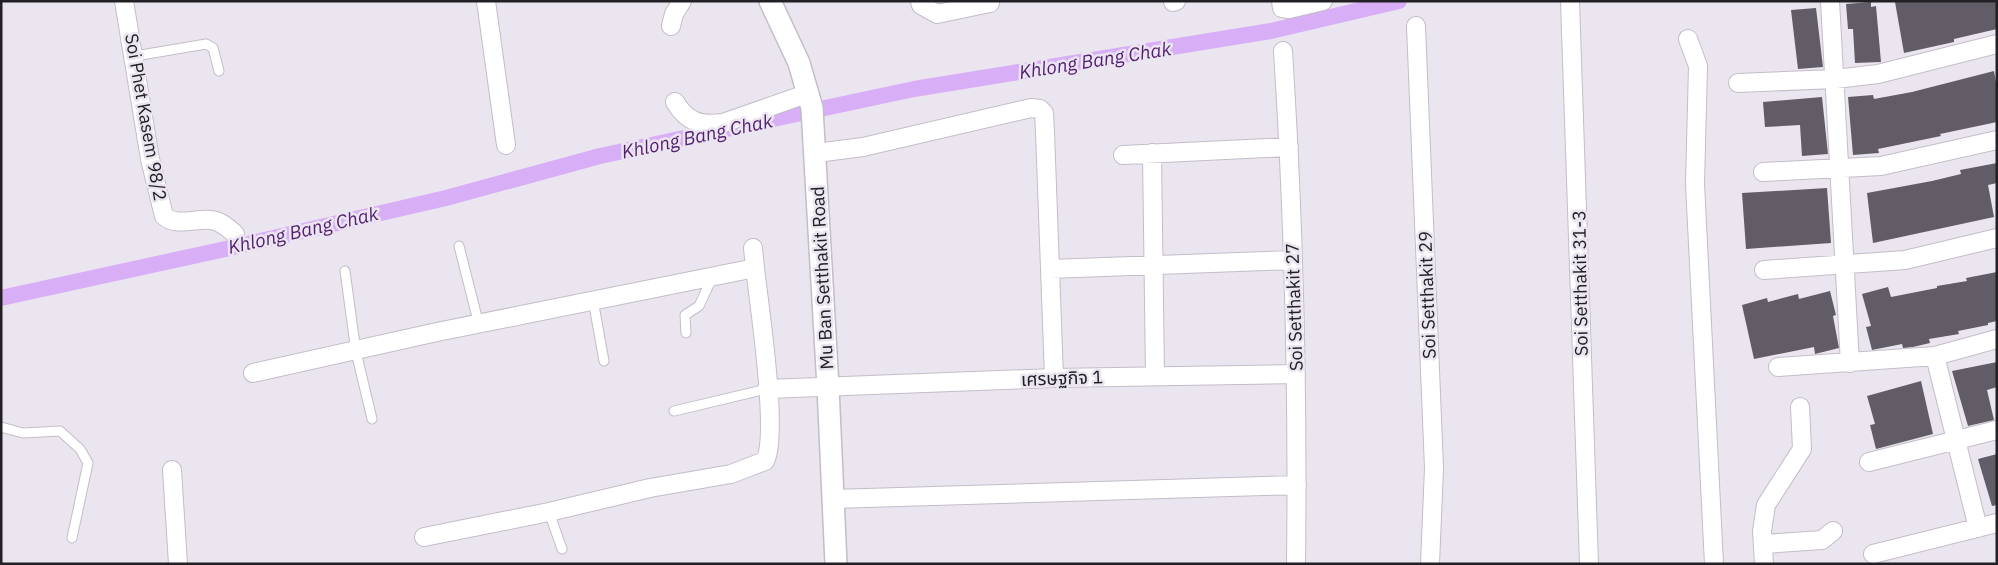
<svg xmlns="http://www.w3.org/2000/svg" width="1998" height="565" font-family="'IBM Plex Sans','Noto Sans Thai',sans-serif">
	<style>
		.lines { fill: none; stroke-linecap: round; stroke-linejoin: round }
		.canal { stroke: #d8aef6; stroke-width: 16 }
		.building { fill: #615c65 }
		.service-casing { stroke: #c3bdc8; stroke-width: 11 }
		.minor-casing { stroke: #c3bdc8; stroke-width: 20 }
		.tertiary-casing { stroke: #c3bdc8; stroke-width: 24 }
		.service { stroke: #fff; stroke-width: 9 }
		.minor { stroke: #fff; stroke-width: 18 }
		.tertiary { stroke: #fff; stroke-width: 21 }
		.labels { text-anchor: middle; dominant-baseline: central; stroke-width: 5; stroke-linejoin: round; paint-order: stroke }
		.street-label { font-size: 18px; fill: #222024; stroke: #ebe5f0 }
		.water-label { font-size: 19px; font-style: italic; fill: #531e70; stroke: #ebe5f0 }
	</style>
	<rect width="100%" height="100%" fill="#ebe5f0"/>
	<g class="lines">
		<path class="canal" d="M1,298L221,250L446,198L600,156L914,89L1271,31L1399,1"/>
	</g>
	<path class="building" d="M1901,1H1997V29L1954,39V42L1904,53L1895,2Z
		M1871,2V7L1876,6L1881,62L1855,63L1853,29H1848L1846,4Z
		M1816,8L1823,67L1798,69L1791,10Z
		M1994,71L1997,88V122L1940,134L1941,136L1878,149L1879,153L1853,155L1848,97L1873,95L1874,99L1912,92Z
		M1822,97L1828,154L1802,156L1800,125L1765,127L1763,102Z
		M1997,163V183L1988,185L1994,217L1873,243L1867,193L1932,181L1961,174L1960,170Z
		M1827,188L1831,243L1746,249L1742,193Z
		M1997,272V321L1988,323V325L1958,331L1959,334L1929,339L1930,343L1913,347L1903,348L1902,344L1872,350L1866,327L1871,326L1862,294L1888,287L1891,297L1937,288V286L1967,281L1966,278Z
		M1830,291L1836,315L1833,316L1839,348L1815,354L1814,347L1754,359L1742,305L1767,298L1768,302L1798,294L1799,299Z
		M1997,362V387L1987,390L1994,420L1968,426L1952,371Z
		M1921,381L1933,434L1876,449L1870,425L1875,424L1867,396Z
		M1997,454V505L1992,506L1978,459Z"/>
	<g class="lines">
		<defs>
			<path id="service" d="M135,56L206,44L213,48L219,71
				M459,246L479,325
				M345,271L356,352L372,419
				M593,300L604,361
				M686,333L685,315L699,306L712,278
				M674,411L767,389
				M1,427L23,433L60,431L80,449L88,463L72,538
				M549,512L562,549"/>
			<path id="minor" d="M124,1L150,159L164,216C176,227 196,218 211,220C221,221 228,228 235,234
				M486,1L506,145
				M920,1L921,5L937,14L990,3
				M1281,1L1282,8L1289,9L1323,1
				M1570,1C1578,189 1581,376 1589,564
				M1830,1L1850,363
				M1173,2L1176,1
				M671,26L674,14L682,1
				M1416,26L1434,468L1430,564
				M1688,39L1698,66L1695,184L1714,564
				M1283,51C1294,222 1298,393 1296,564
				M1738,83L1836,79L1878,74L1997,44
				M675,102C687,122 700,126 723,123L809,93
				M816,153L863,147L1031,108L1040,109L1044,113L1045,132L1054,378
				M1152,153L1155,375
				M1123,155L1289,147
				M1763,172L1881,166L1997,140
				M1050,269L1293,260
				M1764,270L1905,260L1997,238
				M1935,356L1978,528
				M1778,367L1935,356L1997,339
				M253,373L437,332L755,268L753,248
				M767,389L1054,378L1296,374
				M1869,462L1997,430
				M172,470L178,564
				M832,499L1297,485
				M424,537L549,512L650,488L731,474L765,461C779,435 759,304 755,268
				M1764,544L1822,540L1833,531
				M1873,554L1997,523
				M1764,564L1762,531L1766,505L1802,449L1800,407"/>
			<path id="tertiary" d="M770,1L799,63L812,108L828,387L836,564"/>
		</defs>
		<use href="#service" class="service-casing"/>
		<use href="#minor" class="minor-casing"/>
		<use href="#tertiary" class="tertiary-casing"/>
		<use href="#service" class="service"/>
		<use href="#minor" class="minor"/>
		<use href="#tertiary" class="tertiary"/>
	</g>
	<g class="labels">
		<g class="street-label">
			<text transform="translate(146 117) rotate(80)">Soi Phet Kasem 98/2</text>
			<text transform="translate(822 278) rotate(-93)">Mu Ban Setthakit Road</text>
			<text transform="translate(1580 283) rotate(-91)">Soi Setthakit 31-3</text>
			<text transform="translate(1427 295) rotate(-92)">Soi Setthakit 29</text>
			<text transform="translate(1294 307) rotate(-92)">Soi Setthakit 27</text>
			<text transform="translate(1062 378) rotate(-2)">เศรษฐกิจ 1</text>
		</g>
		<g class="water-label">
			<text transform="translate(1095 60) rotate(-9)">Khlong Bang Chak</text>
			<text transform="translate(697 136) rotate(-12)">Khlong Bang Chak</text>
			<text transform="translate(303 230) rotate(-13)">Khlong Bang Chak</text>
		</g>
	</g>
	<rect width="1998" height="565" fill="none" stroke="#222024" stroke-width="5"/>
</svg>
